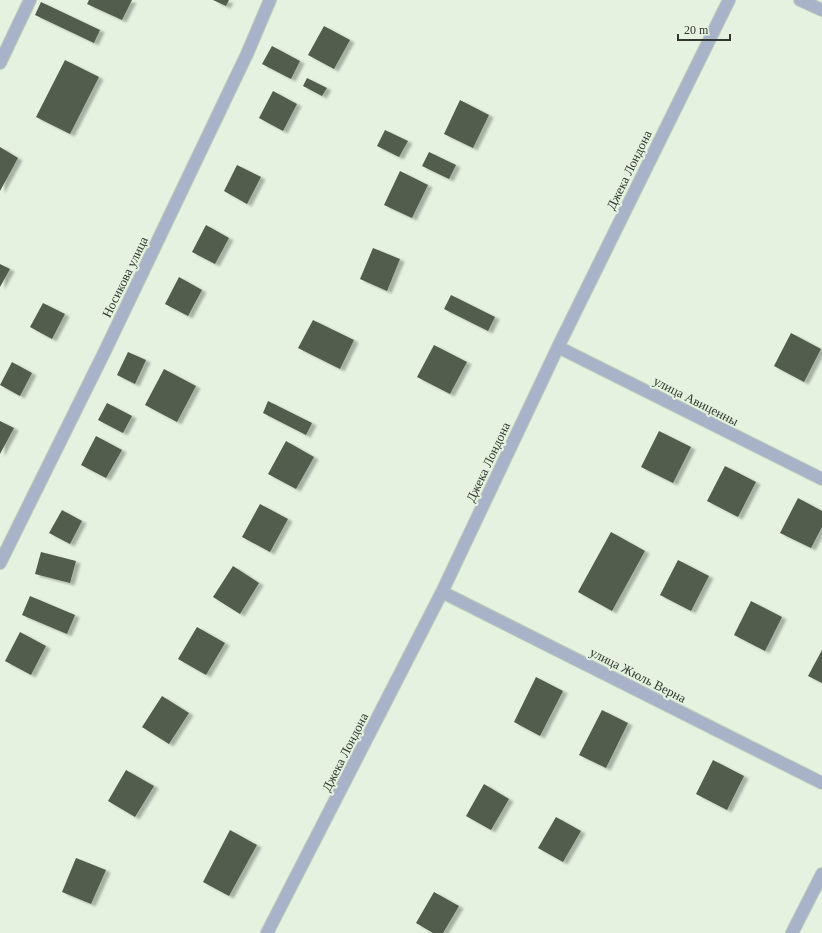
<svg xmlns="http://www.w3.org/2000/svg" width="822" height="933" font-family="Georgia,serif">
	<style>
		.building { fill: #525d4d; filter: url(#shadow) }
		.lines { fill: none; stroke-linecap: round; stroke-linejoin: round }
		.minor-casing { stroke: #c0cdbc; stroke-width: 14 }
		.tertiary-casing { stroke: #c0cdbc; stroke-width: 14 }
		.minor { stroke: #a8b3c9; stroke-width: 12 }
		.tertiary { stroke: #a8b3c9; stroke-width: 12 }
		.labels { text-anchor: middle; dominant-baseline: central; stroke-width: 4; stroke-linejoin: round; paint-order: stroke }
		.street-label { font-size: 13px; fill: #323831; stroke: #e4f2df }
	</style>
	<defs>
		<filter id="shadow"><feDropShadow dx="4.5" dy="2.5" stdDeviation="1" flood-color="#0004"/></filter>
	</defs>
	<rect width="100%" height="100%" fill="#e4f2df"/>
	<path class="building" d="M89,0H132L122,20L87,4Z
		M213,0H229L226,6Z
		M41,2L100,30L94,43L35,15Z
		M324,26L350,40L334,69L308,55Z
		M272,46L300,61L291,79L262,64Z
		M65,60L99,77L70,134L36,117Z
		M307,78L327,88L322,96L303,86Z
		M273,91L297,104L283,131L259,118Z
		M460,100L489,115L473,148L444,134Z
		M385,130L408,141L399,157L377,146Z
		M0,147L18,158L0,191Z
		M429,152L456,165L449,179L422,166Z
		M237,165L261,177L247,204L224,191Z
		M400,171L428,185L412,218L384,205Z
		M206,225L229,238L215,264L192,252Z
		M373,248L400,259L387,291L360,279Z
		M0,264L10,269L0,287Z
		M179,277L202,290L188,316L165,304Z
		M451,295L495,317L488,331L444,309Z
		M43,303L65,314L52,339L30,327Z
		M313,320L354,340L340,369L298,348Z
		M791,333L821,349L804,382L774,366Z
		M434,345L467,362L450,394L417,377Z
		M128,352L146,360L135,384L117,375Z
		M12,362L32,373L20,396L0,385Z
		M164,369L196,386L177,422L145,405Z
		M268,401L312,423L306,435L263,413Z
		M107,403L132,416L123,433L98,420Z
		M0,421L14,428L0,454Z
		M659,431L691,447L673,483L641,467Z
		M96,436L122,450L106,478L81,465Z
		M286,441L314,457L296,489L268,474Z
		M725,466L756,482L738,517L707,501Z
		M798,498L822,511V527L811,548L780,533Z
		M260,504L288,519L270,552L242,537Z
		M62,510L82,521L70,544L49,533Z
		M611,532L645,551L612,611L578,592Z
		M41,552L76,561L70,583L35,574Z
		M678,560L709,576L691,611L660,595Z
		M233,566L259,583L240,614L213,597Z
		M30,596L75,615L67,634L22,615Z
		M751,601L782,617L765,651L734,635Z
		M197,627L225,643L206,675L178,659Z
		M20,632L46,646L31,675L5,661Z
		M822,650V683L808,676Z
		M536,677L563,691L540,736L514,722Z
		M162,696L189,713L169,744L142,727Z
		M602,710L628,723L606,768L579,755Z
		M713,760L744,776L727,810L696,794Z
		M126,770L154,786L135,817L108,801Z
		M484,784L509,799L491,830L466,816Z
		M556,817L581,831L563,862L538,848Z
		M230,830L257,845L229,896L203,882Z
		M76,858L106,870L91,904L62,892Z
		M434,892L459,906L443,933H433L416,923Z"/>
	<g class="lines">
		<defs>
			<path id="minor" d="M0,63L30,0
				M558,347L822,479
				M0,563L105,351L247,54L270,0
				M442,592L822,783
				M267,933L442,592L558,347L729,0
				M792,933L822,874"/>
			<path id="tertiary" d="M800,0L822,10"/>
		</defs>
		<use href="#minor" class="minor-casing"/>
		<use href="#tertiary" class="tertiary-casing"/>
		<use href="#minor" class="minor"/>
		<use href="#tertiary" class="tertiary"/>
	</g>
	<g class="labels">
		<g class="street-label">
			<text transform="translate(629 170) rotate(-64)">Джека Лондона</text>
			<text transform="translate(125 277) rotate(-64)">Носикова улица</text>
			<text transform="translate(696 401) rotate(27)">улица Авиценны</text>
			<text transform="translate(488 462) rotate(-65)">Джека Лондона</text>
			<text transform="translate(638 675) rotate(27)">улица Жюль Верна</text>
			<text transform="translate(345 752) rotate(-63)">Джека Лондона</text>
		</g>
	</g>
	<path d="M678 34v6h52v-6" fill="none" stroke="#323831" stroke-width="2"/>
	<text x="684" y="34" font-size="12" fill="#323831" stroke="#e4f2df" stroke-width="3" paint-order="stroke">20 m</text>
</svg>
